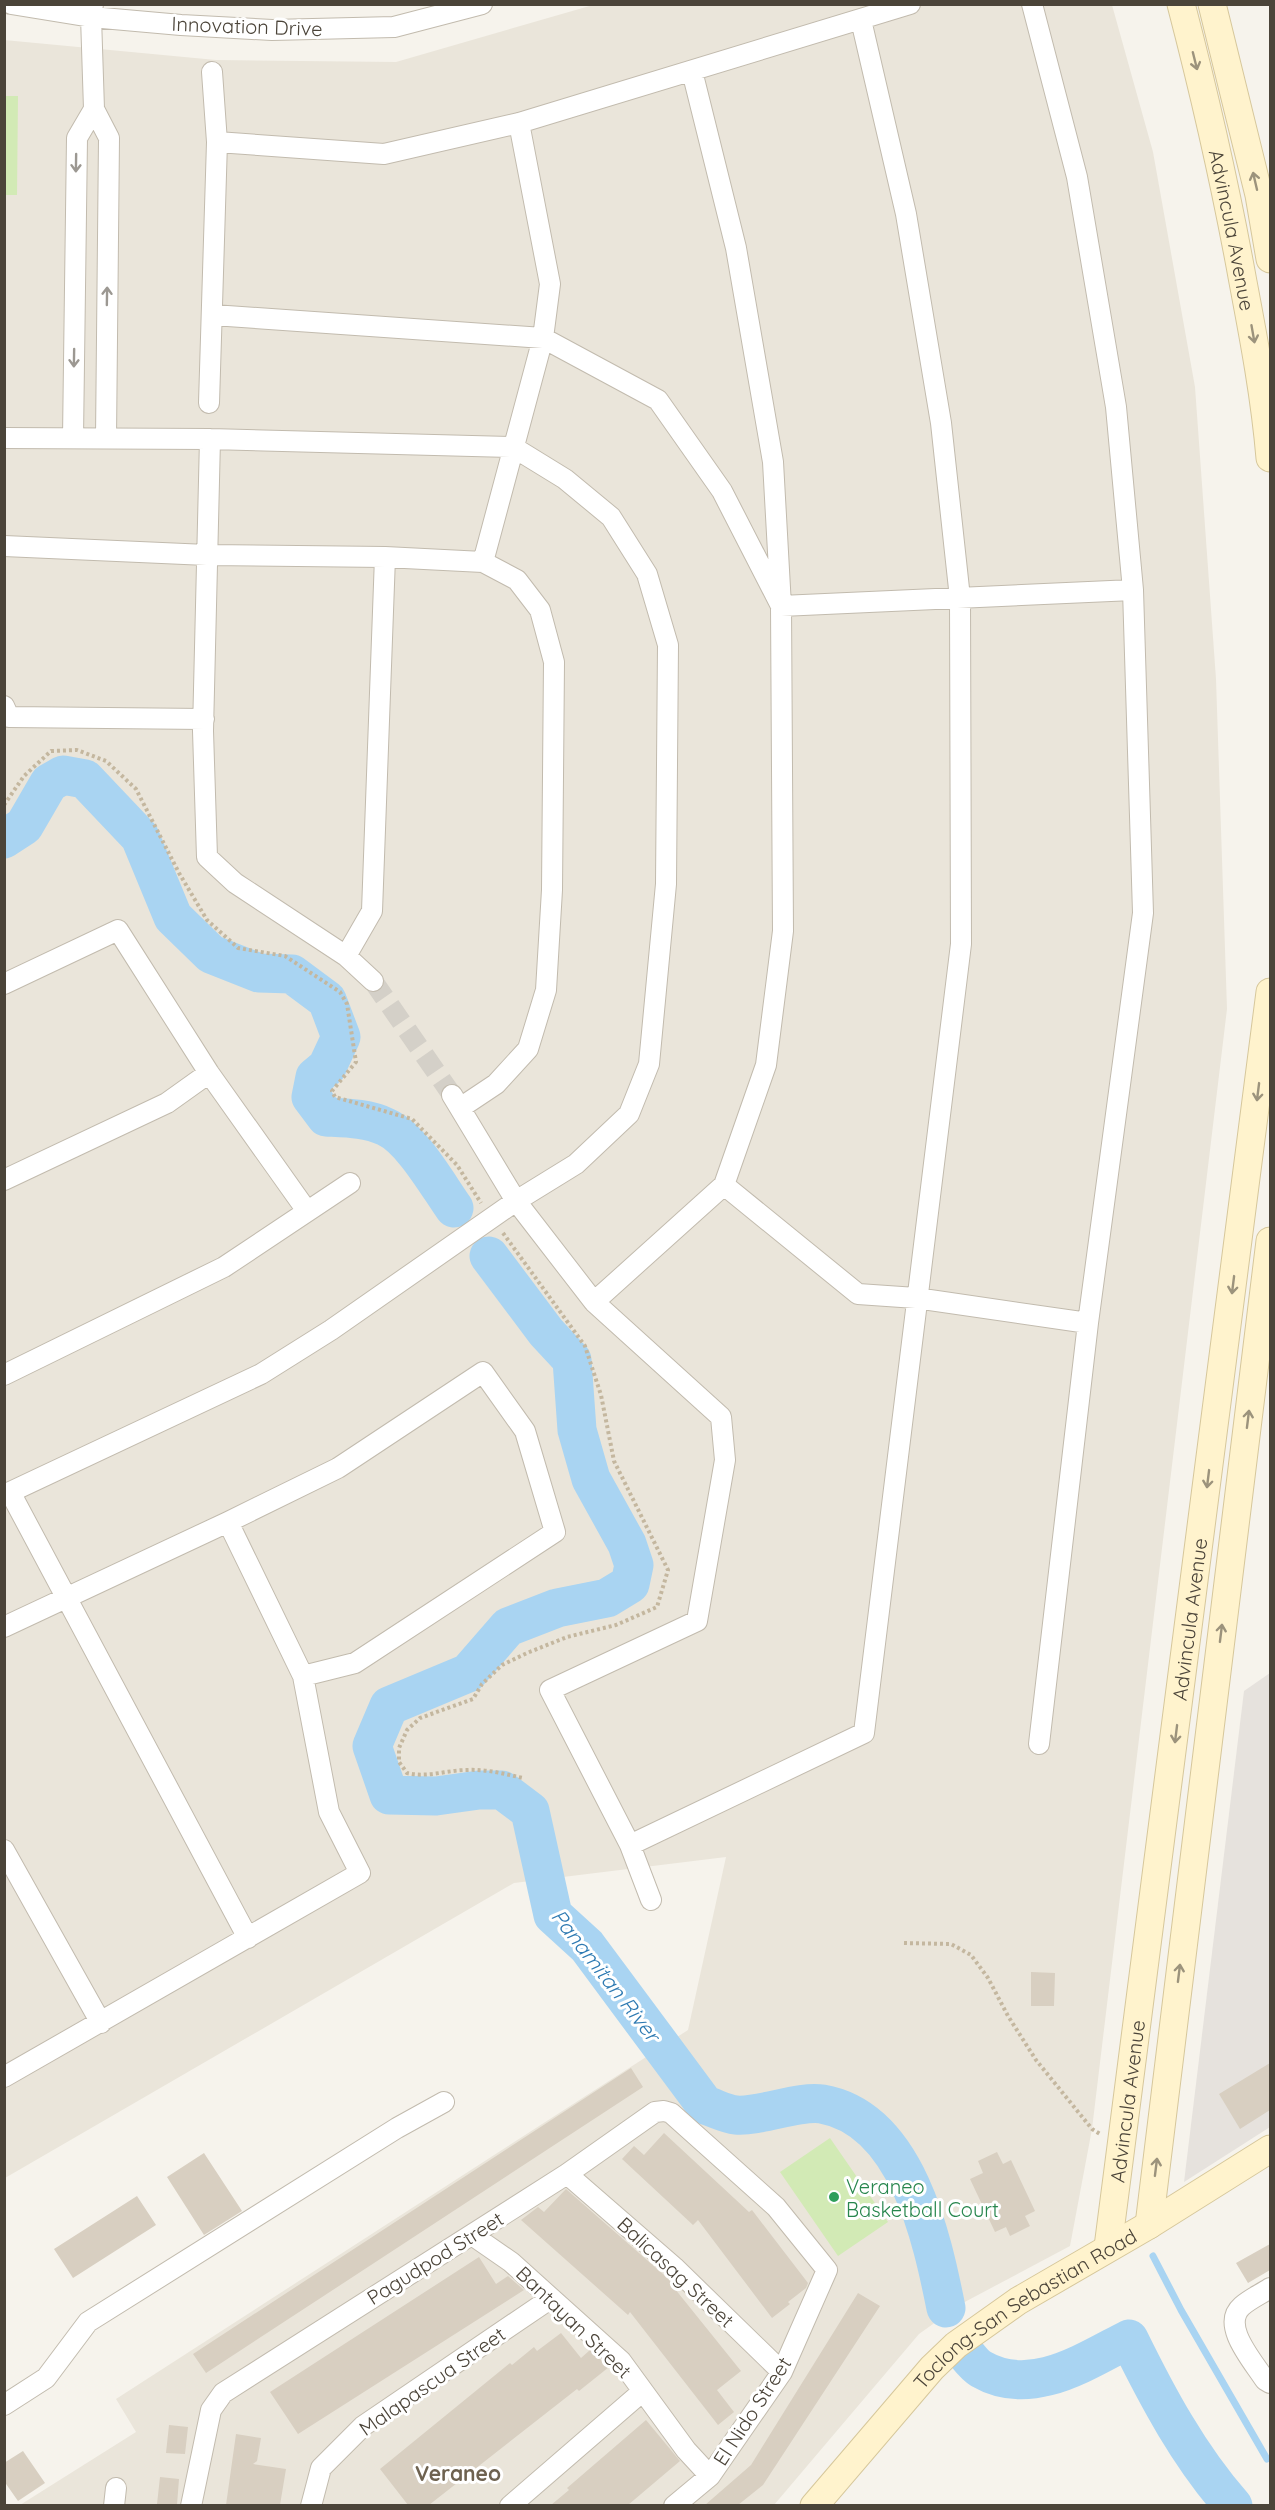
<svg xmlns="http://www.w3.org/2000/svg" width="1275" height="2510" font-family="Quicksand,sans-serif">
	<style>
		.residential { fill: #eae5da }
		.industrial { fill: #e6e2dd }
		.green { fill: #d2eab5 }
		.lines { fill: none; stroke-linecap: round; stroke-linejoin: round }
		.stream { stroke: #a9d4f2; stroke-width: 7 }
		.river { stroke: #a9d4f2; stroke-width: 39 }
		.building { fill: #d8cfc1 }
		.street-tunnel { stroke: #d4d0c8; stroke-width: 20; stroke-dasharray: 20 10; stroke-linecap: butt }
		.street-casing { stroke: #c2bbae; stroke-width: 22 }
		.secondary-casing { stroke: #d6c79b; stroke-width: 29 }
		.path { stroke: #c4b79f; stroke-width: 4; stroke-dasharray: 3 3; stroke-linecap: butt }
		.street { stroke: #fff; stroke-width: 20 }
		.secondary { stroke: #fff3cd; stroke-width: 27 }
		.oneway { stroke: #9c937c }
		.oneway2 { stroke: #9c9892 }
		.leisure-dot { fill: #2e9e5b; stroke: #fff; stroke-width: 2 }
		.labels { text-anchor: middle; dominant-baseline: central; stroke-width: 6; stroke-linejoin: round; paint-order: stroke }
		.street-label { font-size: 20px; fill: #4b4439; stroke: #fff }
		.leisure-label { font-size: 20px; fill: #27864d; stroke: #fff; text-anchor: start }
		.water-label { font-size: 21px; font-style: italic; fill: #2e7ab2; stroke: #fff }
		.neighbourhood-label { font-size: 21px; font-weight: bold; fill: #6e6250; stroke: #fff }
	</style>
	<rect width="100%" height="100%" fill="#f6f3ec"/>
	<path class="residential" d="M593,5H1112L1153,152L1195,387L1216,679L1227,1009L1092,2129L1070,2246L961,2304L919,2334L774,2505H20L136,2432L116,2399L688,2030L726,1857L514,1883L5,2178L4,40L216,60L396,62Z"/>
	<path class="industrial" d="M1270,1673V2127L1184,2182L1244,1691Z"/>
	<path class="green" d="M5,96H18L17,195H5Z
		M830,2138L888,2222L838,2256L780,2172Z"/>
	<g class="lines">
		<path class="stream" d="M1153,2256L1181,2310L1267,2459"/>
		<path class="river" d="M4,839L24,826L49,783L63,775L85,779L140,837L173,917L211,954L259,973L292,974L327,1000L341,1037L327,1067L315,1077L311,1097L326,1117C346,1118 367,1118 386,1127C412,1139 437,1184 454,1208
			M489,1256L546,1332L572,1360L577,1430L591,1479L627,1544L634,1565L630,1584L607,1598L557,1608L508,1627L468,1673L389,1706L372,1746L389,1795L436,1796L479,1790H502L530,1811L553,1915L587,1946L705,2105C715,2108 726,2114 736,2115C760,2117 800,2100 822,2104C907,2119 932,2238 946,2308
			M962,2349C968,2356 974,2365 981,2369C1031,2398 1084,2362 1129,2339C1158,2398 1189,2456 1233,2506"/>
	</g>
	<path class="building" d="M1031,1972L1055,1973L1054,2006H1031Z
		M1270,2063V2110L1240,2129L1219,2094Z
		M631,2068L643,2087L206,2373L193,2354Z
		M664,2133L749,2212L752,2210L808,2283L806,2288L788,2302L790,2304L772,2318L698,2220L693,2225L622,2159L634,2146L644,2155Z
		M997,2152L1003,2164L1011,2160L1035,2211L1025,2216L1030,2226L1010,2236L1006,2227L995,2232L970,2179L983,2173L978,2161Z
		M204,2153L242,2211L204,2235L167,2177Z
		M566,2189L672,2282L671,2284L741,2371L717,2390L734,2412L718,2425L630,2312L628,2315L521,2220L538,2207L544,2212Z
		M137,2196L156,2225L73,2278L54,2249Z
		M1270,2244V2270L1248,2283L1236,2263Z
		M479,2257L496,2284L508,2276L524,2290L298,2434L270,2392Z
		M858,2293L880,2306L763,2485L738,2505H705L751,2465Z
		M561,2333L581,2358L590,2350L609,2367L579,2391L577,2389L429,2505H408L380,2469L510,2363L512,2365L534,2347L537,2351Z
		M646,2420L680,2461L628,2505H551L569,2490L567,2488Z
		M169,2425L188,2427L185,2454L166,2453Z
		M236,2434L261,2438L257,2461L253,2464L286,2469L280,2505H226Z
		M23,2451L45,2483L18,2501L4,2481V2463Z
		M160,2477L179,2479L177,2505L157,2504Z"/>
	<g class="lines">
		<path class="street-tunnel" d="M373,981L452,1095"/>
		<defs>
			<path id="street" d="M11,4L91,17L181,25L272,30L394,27L482,4
				M93,4L91,17L94,109L109,138L106,438
				M1032,4L1077,177L1116,407L1133,590L1143,913L1088,1323L1039,1744
				M692,71L736,248L773,462L781,606L783,931L766,1065L724,1185
				M212,72L217,142
				M213,315L543,338L658,400L722,491L781,606L1133,590
				M209,403L217,142L384,154L519,123L910,4
				M4,438L210,439L513,447L565,479L611,517L647,574L668,645L666,884L649,1064L629,1114L576,1164L516,1201L331,1330L261,1374L4,1495
				M73,438L77,138L94,109
				M210,439L203,731L207,857L235,883L346,956L373,981
				M4,546L207,555L385,557L483,562L517,580L540,610L554,662L552,890L546,990L528,1049L496,1084L460,1108
				M483,562L543,338L550,284L519,123
				M4,706L9,717L204,719
				M346,956L372,911L385,557
				M4,984L118,930L209,1073L307,1211
				M452,1095L516,1201L594,1302L724,1185L858,1294L916,1298L1088,1323
				M4,1180L167,1103L209,1073
				M594,1302L721,1417L725,1460L697,1621L550,1690L630,1845L651,1900
				M4,1375L224,1267L350,1183
				M10,1492L248,1938
				M4,1627L228,1522L338,1468L483,1372L525,1431L555,1532L355,1663L303,1676
				M630,1845L864,1733L961,944L960,598L941,423L906,214L861,20
				M4,1850L101,2023
				M4,2077L360,1873L329,1812L303,1676L228,1522
				M567,2174L674,2267L782,2372
				M472,2235L511,2262L621,2361L686,2450L710,2476
				M1270,2288C1261,2294 1250,2299 1242,2306C1220,2325 1253,2361 1265,2380L1270,2383
				M4,2405L46,2378L88,2322L397,2128L444,2102
				M114,2506L116,2488
				M191,2506L211,2410L223,2393L567,2174L655,2112L664,2111L671,2113L776,2207L827,2270L782,2372L710,2476L674,2506
				M311,2506L321,2468L363,2426L550,2299
				M510,2506L643,2391"/>
			<g id="secondary">
				<path id="s1" d="M1181,4C1205,96 1226,188 1243,282C1254,340 1265,399 1270,458"/>
				<path d="M1212,4L1259,195L1270,259"/>
				<path d="M1149,2225L1270,1241"/>
				<path id="s2" d="M1108,2247L1270,992"/>
				<path id="s3" d="M814,2506L932,2368L956,2345L1018,2301L1149,2225L1270,2149"/>
			</g>
		</defs>
		<use href="#street" class="street-casing"/>
		<use href="#secondary" class="secondary-casing"/>
		<path class="path" d="M4,805L24,776L51,751L77,750L106,761L136,789L179,873L207,920L238,948L285,956L340,992L347,1004L356,1062L332,1091L335,1097L412,1119L457,1165L481,1203
			M503,1233L585,1346L601,1395L614,1461L668,1570L657,1607L616,1625L567,1637L527,1653L502,1665L482,1684L473,1699L420,1718L407,1730L399,1748V1762L407,1773C427,1778 447,1770 467,1770C487,1769 505,1774 523,1778
			M904,1943L951,1944L971,1955L988,1978L1008,2016L1036,2060L1092,2129L1100,2134"/>
		<use href="#street" class="street"/>
		<use href="#secondary" class="secondary"/>
	</g>
	<defs><path id="oneway-shaft" d="M-6 0H5M1.5-3L5.5 0L1.5 3" fill="none" stroke-width="1.6" stroke-linecap="round" stroke-linejoin="round" transform="scale(1.5)"/></defs>
	<g class="oneway">
		<use href="#oneway-shaft" transform="translate(1195 61) rotate(76)"/>
		<use href="#oneway-shaft" transform="translate(1255 181) rotate(-103)"/>
		<use href="#oneway-shaft" transform="translate(1253 334) rotate(80)"/>
		<use href="#oneway-shaft" transform="translate(1258 1092) rotate(97)"/>
		<use href="#oneway-shaft" transform="translate(1233 1285) rotate(97)"/>
		<use href="#oneway-shaft" transform="translate(1248 1419) rotate(-83)"/>
		<use href="#oneway-shaft" transform="translate(1208 1479) rotate(97)"/>
		<use href="#oneway-shaft" transform="translate(1221 1633) rotate(-83)"/>
		<use href="#oneway-shaft" transform="translate(1176 1734) rotate(97)"/>
		<use href="#oneway-shaft" transform="translate(1179 1973) rotate(-83)"/>
		<use href="#oneway-shaft" transform="translate(1156 2167) rotate(-83)"/>
	</g>
	<g class="oneway2">
		<use href="#oneway-shaft" transform="translate(76 163) rotate(91)"/>
		<use href="#oneway-shaft" transform="translate(107 296) rotate(-89)"/>
		<use href="#oneway-shaft" transform="translate(74 358) rotate(91)"/>
	</g>
	<circle class="leisure-dot" cx="834" cy="2197" r="6"/>
	<g class="labels">
		<g class="street-label">
			<text transform="translate(247 26) rotate(2)">Innovation Drive</text>
			<text stroke="none"><textPath href="#s1" startOffset="232">Advincula Avenue</textPath></text>
			<text stroke="none"><textPath href="#s2" startOffset="633">Advincula Avenue</textPath></text>
			<text stroke="none"><textPath href="#s2" startOffset="147">Advincula Avenue</textPath></text>
			<text transform="translate(435 2258) rotate(-32)">Pagudpod Street</text>
			<text transform="translate(676 2272) rotate(43)">Balicasag Street</text>
			<text stroke="none"><textPath href="#s3" startOffset="292">Toclong-San Sebastian Road</textPath></text>
			<text transform="translate(574 2322) rotate(44)">Bantayan Street</text>
			<text transform="translate(432 2381) rotate(-35)">Malapascua Street</text>
			<text transform="translate(752 2411) rotate(-57)">El Nido Street</text>
		</g>
		<g class="leisure-label">
			<text x="846" y="2186">Veraneo<tspan x="846" dy="23">Basketball Court</tspan></text>
		</g>
		<g class="water-label">
			<text transform="translate(606 1975) rotate(52)">Panamitan River</text>
		</g>
		<g class="neighbourhood-label">
			<text x="458" y="2473">Veraneo</text>
		</g>
	</g>
	<rect width="1275" height="2510" fill="none" stroke="#4b4439" stroke-width="12"/>
</svg>
